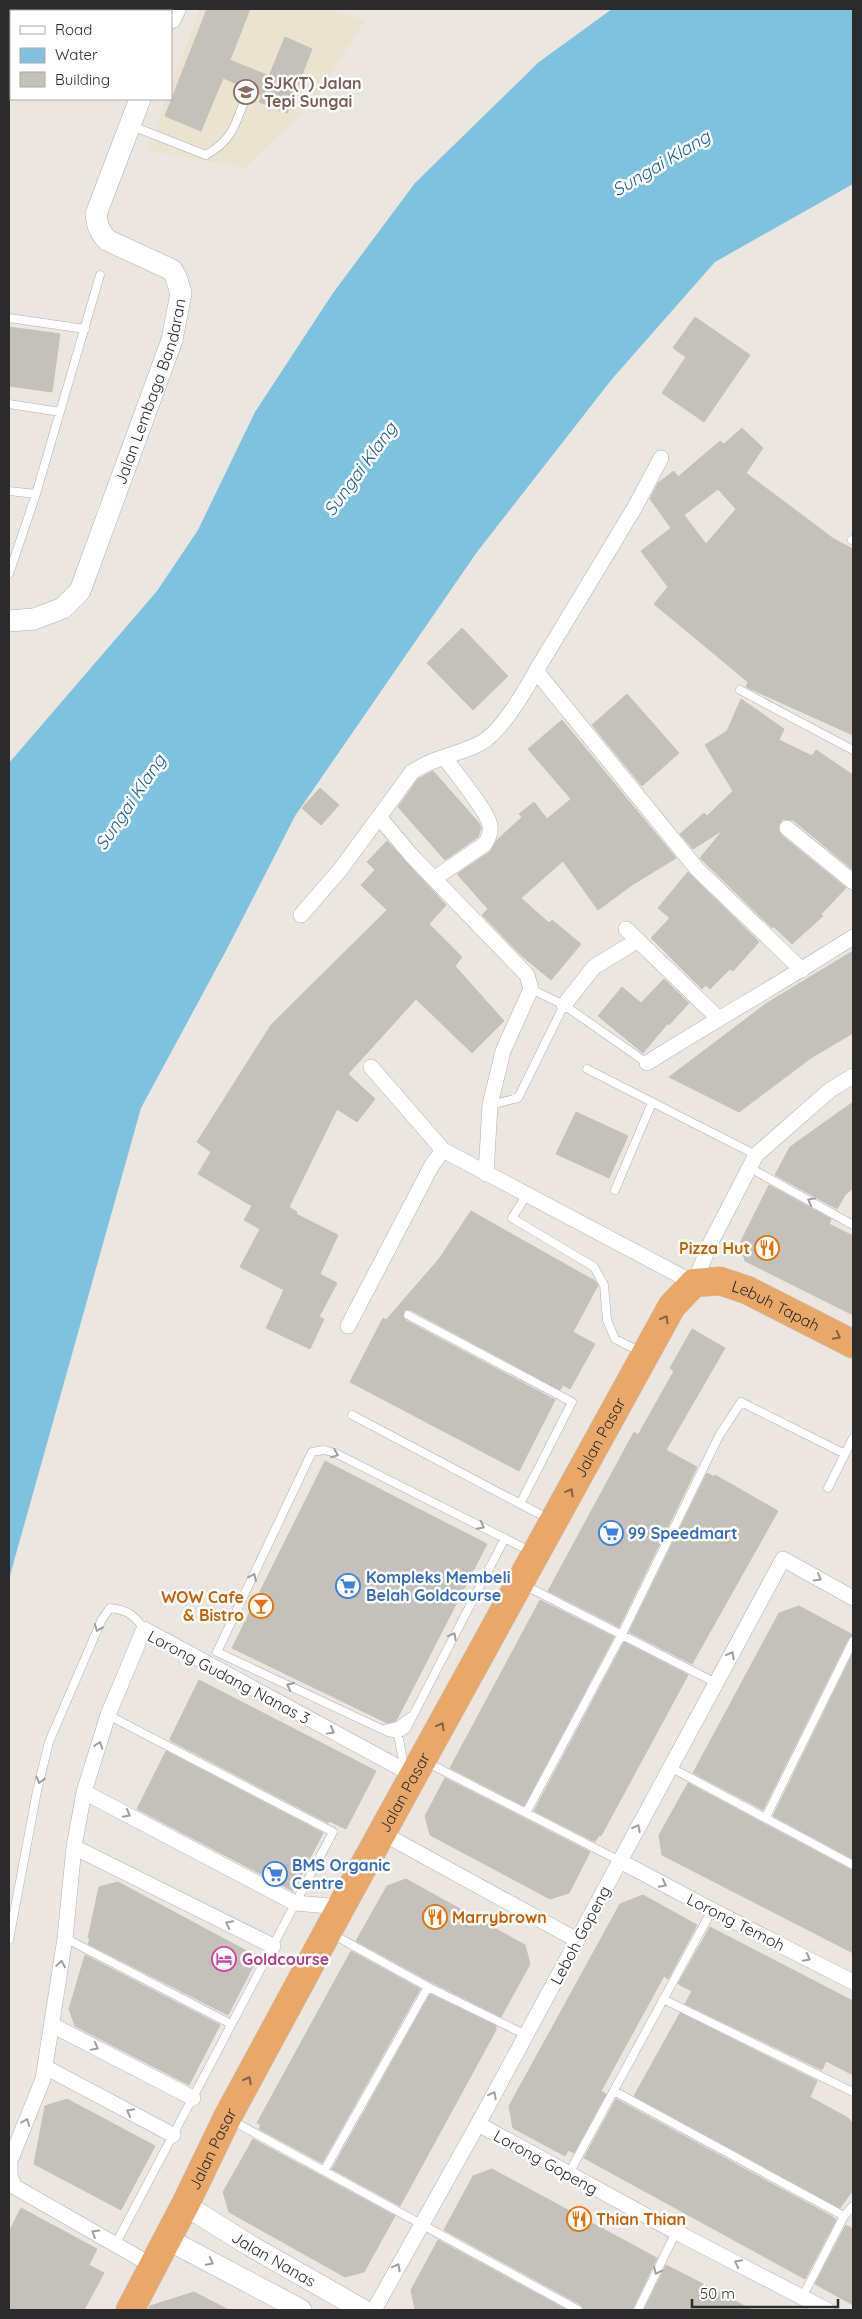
<svg xmlns="http://www.w3.org/2000/svg" width="862" height="2319" font-family="Quicksand,sans-serif">
	<style>
		.education { fill: #eae3d0 }
		.water { fill: #7fc2e0 }
		.building { fill: #c4c0ba; stroke: #c6c2b9; fill-rule: evenodd }
		.lines { fill: none; stroke-linecap: round; stroke-linejoin: round }
		.lane-casing { stroke: #afb0b9; stroke-width: 9 }
		.street-casing { stroke: #afb0b9; stroke-width: 16 }
		.secondary-casing { stroke: #afb0b9; stroke-width: 22 }
		.highway-casing { stroke: #c4c4c4; stroke-width: 29 }
		.lane { stroke: #fff; stroke-width: 8 }
		.street { stroke: #fff; stroke-width: 15 }
		.secondary { stroke: #fff; stroke-width: 21 }
		.highway { stroke: #eaa76a; stroke-width: 28 }
		.oneway { stroke: #a0a0a0 }
		.oneway2 { stroke: #816347 }
		.labels { text-anchor: middle; dominant-baseline: central; stroke-width: 5; stroke-linejoin: round; paint-order: stroke }
		.education-label { font-size: 16px; font-weight: bold; fill: #785e54; stroke: #fff; text-anchor: start }
		.street-label { font-size: 16px; fill: #2b2b2b; stroke: #fff }
		.food-label { font-size: 16px; font-weight: bold; fill: #c56008; stroke: #fff; text-anchor: end }
		.shop-label { font-size: 16px; font-weight: bold; fill: #366cbe; stroke: #fff; text-anchor: start }
		.hotel-label { font-size: 16px; font-weight: bold; fill: #b23c85; stroke: #fff; text-anchor: start }
		.water-label { font-size: 18px; font-style: italic; fill: #1e618b; stroke: #fff }
	</style>
	<rect width="100%" height="100%" fill="#ebe6df"/>
	<path class="education" d="M200,9H330L364,21L314,102L244,168L148,150L166,99H171V86Z"/>
	<path class="water" d="M612,9H853V184L715,262L612,379L477,552L295,816L228,947L141,1108L9,1579V763L157,591L198,530L255,412L333,293L415,183L539,62Z"/>
	<path class="building" d="M207,9H250L230,60L269,76L285,37L312,49L287,113L259,102L262,95L223,78L201,131L165,116Z
		M695,317L750,355L704,422L662,393L686,357L673,348Z
		M9,327L60,334L52,392L9,386Z
		M742,428L763,448L746,473L834,539L853,549V735L746,687L748,682L654,604L668,587L641,551L671,528L650,499L658,483L674,471L678,477L720,441L724,444ZM718,489L736,509L706,544L684,515Z
		M462,628L508,676L473,710L427,663Z
		M627,694L679,753L642,786L592,725Z
		M741,699L784,729L779,740L812,756L816,750L853,775V870L793,820L783,819L778,826L781,835L846,888L821,914L823,916L792,944L773,926L772,928L700,858L723,830L693,849L680,834L704,813L707,816L733,791L705,745L727,731Z
		M562,720L676,858L632,885L598,910L563,861L521,898L549,923L552,920L581,944L551,980L522,956L482,915L488,909L457,874L491,851L497,840L522,817L519,814L534,802L547,819L571,799L528,749Z
		M433,771L479,823L481,828L478,837L445,860L398,807L418,779Z
		M320,788L339,805L321,825L302,808Z
		M387,841L446,905L429,924L462,957L455,966L504,1021L472,1053L416,999L348,1074L375,1099L357,1122L337,1109L289,1207L297,1212L296,1214L338,1235L320,1274L337,1283L319,1317L324,1319L310,1349L266,1328L284,1290L240,1267L260,1229L244,1220L252,1206L198,1174L211,1152L197,1142L271,1025L387,910L361,885L375,870L367,862Z
		M688,872L759,942L733,971L730,969L710,989L706,985L702,989L651,938L670,918L658,908Z
		M853,951V1033L811,1058L739,1112L669,1077L767,1003Z
		M664,979L689,1003L669,1025L668,1023L643,1053L598,1016L622,987L641,1003Z
		M853,1102V1188L845,1195L837,1209L775,1175L790,1147Z
		M576,1112L628,1136L609,1178L556,1154Z
		M769,1185L831,1219L829,1224L853,1236V1315L745,1261L740,1243Z
		M471,1211L595,1281L598,1285L573,1332L595,1344L570,1389L563,1385L560,1390L411,1310H405L403,1313L405,1320L555,1400L519,1471L350,1382L383,1318L386,1320L439,1259Z
		M692,1329L725,1348L666,1450L697,1467L619,1627L548,1591L634,1432L638,1435L674,1371L670,1368Z
		M325,1461L487,1544L396,1721L387,1723L232,1648Z
		M707,1473L714,1477L715,1475L778,1511L692,1664L629,1632Z
		M540,1600L614,1637L524,1806L450,1768Z
		M799,1606L853,1635L848,1639L763,1810L693,1773L779,1613Z
		M624,1642L688,1675L601,1836L599,1835L595,1842L534,1811Z
		M853,1653V1859L773,1816Z
		M199,1680L376,1771L346,1829L329,1821L328,1823L171,1741L170,1739Z
		M166,1751L323,1833L293,1891L137,1809Z
		M445,1778L590,1852L569,1893L550,1899L430,1835L425,1816Z
		M688,1783L853,1871V1953L662,1855L659,1835Z
		M406,1879L525,1945L530,1964L501,2017L431,1982L356,1941L387,1886Z
		M118,1882L258,1957L228,2015L88,1944L90,1939L88,1938L99,1887Z
		M643,1895L697,1925L668,1979L664,1976L601,2091L606,2094L574,2153L568,2150L565,2156L513,2128L509,2106L620,1904Z
		M710,1927L853,2001V2075L826,2061L822,2070L685,2004L692,1991L678,1984Z
		M351,1951L420,1989L322,2163L259,2129L261,2125L257,2123Z
		M85,1955L220,2025L189,2085L75,2026L69,2009Z
		M430,1994L496,2026V2030L400,2206L332,2169Z
		M680,2013L817,2081L810,2097L848,2118L853,2124V2190L840,2208L634,2096Z
		M67,2099L155,2146L121,2210L34,2164L45,2106Z
		M616,2099L833,2217L836,2220L805,2279L584,2158Z
		M253,2139L395,2216L364,2272L345,2277L229,2212L223,2192Z
		M492,2169L657,2258L632,2310H584L581,2305L444,2230L473,2176Z
		M21,2208L97,2249L89,2265L104,2273L84,2310H9V2232Z
		M846,2225L853,2229V2305L815,2284Z
		M438,2240L567,2310H415L411,2290Z
		M666,2265L703,2284L752,2310H644Z
		M194,2292L229,2310H148L150,2306Z"/>
	<g class="lines">
		<defs>
			<path id="lane" d="M121,11L122,9
				M132,126L206,155C233,140 236,123 246,96
				M9,318L85,329
				M9,404L60,412
				M9,491L36,494
				M852,540H853
				M9,574L36,494L100,275
				M740,690L853,750
				M531,989L564,1005L647,1063
				M587,1069L756,1155
				M490,1105L518,1098L564,1005
				M750,1168L853,1225
				M615,1190L652,1103
				M526,1196L512,1218L594,1267L604,1285L607,1320L615,1339L641,1352
				M408,1315L572,1402L520,1504
				M352,1415L549,1519
				M828,1488L853,1438
				M505,1538L406,1729L398,1734L388,1732L217,1652L312,1452L324,1450L335,1453L512,1542L531,1552
				M524,1585L716,1683
				M108,1715L333,1832L115,2245
				M385,1729L398,1726L410,1717
				M398,1734L405,1771
				M426,1762L620,1861
				M670,1767L853,1865
				M526,1813L622,1634L719,1436L741,1402L845,1454
				M766,1817L853,1641
				M332,1934L428,1987L526,2035
				M65,1938L231,2024
				M9,1940L37,1791L49,1742L102,1619L110,1608C128,1610 134,1615 144,1629
				M663,1999L853,2092
				M614,2091L844,2216L853,2206
				M231,2120L578,2310
				M324,2171L428,1987
				M568,2175L712,1910
				M803,2296L844,2216
				M638,2310L676,2232"/>
			<path id="street" d="M661,458L635,507L536,671L697,869L802,970
				M380,818L411,855L527,975L531,989L503,1051L490,1105L486,1174
				M787,828L853,882
				M435,878L485,844C488,839 491,832 490,826C488,811 454,771 444,757
				M301,915L340,870L412,772C432,758 457,755 479,744C500,734 525,691 536,671
				M626,929L718,1018
				M564,1005L594,967L638,940
				M647,1063C715,1020 785,981 853,937
				M371,1067L443,1150L694,1283L711,1242L756,1155L830,1090L853,1076
				M348,1326L432,1165L443,1150
				M84,1792L295,1903L341,1907
				M382,1833L577,1940
				M74,1847L273,1946
				M620,1861L712,1910L853,1982
				M52,2025L193,2098
				M45,2067L173,2135
				M478,2124L676,2232L827,2310
				M153,2266L15,2187L10,2176V2161L43,2079L65,1938L74,1847L84,1792L108,1715L144,1629L413,1775
				M374,2310L478,2124L783,1559L853,1598"/>
			<g id="secondary">
				<path d="M171,18L175,9"/>
				<path id="s1" d="M9,621L34,619L63,608L80,591L172,340L181,293L176,277L172,270L107,240C99,231 97,225 96,214L140,99"/>
				<path id="s2" d="M185,2205L249,2245L363,2310"/>
				<path d="M167,2239L301,2310"/>
			</g>
			<g id="highway">
				<path id="s3" d="M130,2310L185,2205L227,2118L341,1907L672,1306L694,1283L720,1281L747,1290L853,1344"/>
			</g>
		</defs>
		<use href="#lane" class="lane-casing"/>
		<use href="#street" class="street-casing"/>
		<use href="#secondary" class="secondary-casing"/>
		<use href="#highway" class="highway-casing"/>
		<use href="#lane" class="lane"/>
		<use href="#street" class="street"/>
		<use href="#secondary" class="secondary"/>
		<use href="#highway" class="highway"/>
	</g>
	<defs><path id="oneway-chevron" d="M-2-3.5L2.5 0L-2 3.5" fill="none" stroke-width="1.6" stroke-linecap="round" stroke-linejoin="round" transform="scale(1.25)"/></defs>
	<g class="oneway">
		<use href="#oneway-chevron" transform="translate(811 1201) rotate(-151)"/>
		<use href="#oneway-chevron" transform="translate(335 1454) rotate(21)"/>
		<use href="#oneway-chevron" transform="translate(481 1526) rotate(27)"/>
		<use href="#oneway-chevron" transform="translate(253 1577) rotate(-65)"/>
		<use href="#oneway-chevron" transform="translate(818 1578) rotate(30)"/>
		<use href="#oneway-chevron" transform="translate(98 1628) rotate(113)"/>
		<use href="#oneway-chevron" transform="translate(453 1636) rotate(-62)"/>
		<use href="#oneway-chevron" transform="translate(731 1655) rotate(-62)"/>
		<use href="#oneway-chevron" transform="translate(290 1686) rotate(-155)"/>
		<use href="#oneway-chevron" transform="translate(331 1731) rotate(29)"/>
		<use href="#oneway-chevron" transform="translate(99 1745) rotate(-72)"/>
		<use href="#oneway-chevron" transform="translate(40 1780) rotate(104)"/>
		<use href="#oneway-chevron" transform="translate(127 1814) rotate(28)"/>
		<use href="#oneway-chevron" transform="translate(637 1828) rotate(-62)"/>
		<use href="#oneway-chevron" transform="translate(663 1884) rotate(28)"/>
		<use href="#oneway-chevron" transform="translate(229 1924) rotate(-153)"/>
		<use href="#oneway-chevron" transform="translate(807 1958) rotate(27)"/>
		<use href="#oneway-chevron" transform="translate(61 1964) rotate(-81)"/>
		<use href="#oneway-chevron" transform="translate(95 2047) rotate(28)"/>
		<use href="#oneway-chevron" transform="translate(493 2095) rotate(-62)"/>
		<use href="#oneway-chevron" transform="translate(130 2112) rotate(-152)"/>
		<use href="#oneway-chevron" transform="translate(26 2122) rotate(-68)"/>
		<use href="#oneway-chevron" transform="translate(95 2233) rotate(-150)"/>
		<use href="#oneway-chevron" transform="translate(210 2262) rotate(28)"/>
		<use href="#oneway-chevron" transform="translate(738 2263) rotate(-153)"/>
		<use href="#oneway-chevron" transform="translate(397 2267) rotate(-62)"/>
		<use href="#oneway-chevron" transform="translate(657 2271) rotate(116)"/>
	</g>
	<g class="oneway2">
		<use href="#oneway-chevron" transform="translate(665 1319) rotate(-61)"/>
		<use href="#oneway-chevron" transform="translate(837 1336) rotate(27)"/>
		<use href="#oneway-chevron" transform="translate(570 1492) rotate(-61)"/>
		<use href="#oneway-chevron" transform="translate(441 1726) rotate(-61)"/>
		<use href="#oneway-chevron" transform="translate(248 2080) rotate(-62)"/>
	</g>
	<defs>
		<symbol id="school-ring" viewBox="-11 -11 22 22"><circle r="9.5" fill="#fff" stroke="#8d6e63" stroke-width="1.5"/><path d="M0-5L7-2L0 1L-7-2ZM-4 1L0 2.5L4 1V4Q0 6-4 4Z" fill="#8d6e63"/></symbol>
		<symbol id="restaurant-ring" viewBox="-11 -11 22 22"><circle r="9.5" fill="#fff" stroke="#e8710a" stroke-width="1.5"/><path d="M-5-6h1v4h1v-4h1v4h1v-4h1v5L-1.5 .5V6h-2V.5L-5-1ZM5-6V6H3V1.5H1.5Q1.5-4 5-6Z" fill="#e8710a"/></symbol>
		<symbol id="supermarket-ring" viewBox="-11 -11 22 22"><circle r="9.5" fill="#fff" stroke="#3f7fe0" stroke-width="1.5"/><path d="M-6-5.5h2.5l.6 2H6L4.5 2H-2.5L-4.4-4H-6ZM-1.5 3.2a1.3 1.3 0 1 0 .1 0ZM3 3.2a1.3 1.3 0 1 0 .1 0Z" fill="#3f7fe0"/></symbol>
		<symbol id="bar-ring" viewBox="-11 -11 22 22"><circle r="9.5" fill="#fff" stroke="#e8710a" stroke-width="1.5"/><path d="M-6-5H6L.8 .8V4.5H3.5V6h-7V4.5H-.8V.8Z" fill="#e8710a"/></symbol>
		<symbol id="hotel-ring" viewBox="-11 -11 22 22"><circle r="9.5" fill="#fff" stroke="#d1479c" stroke-width="1.5"/><path d="M-6-4.5h1.5V1H6V5H4.5V3h-9V5H-6ZM-4 0a1.8 1.8 0 1 1 3.6 0ZM.5 0V-2.5h3Q6-2.5 6 0Z" fill="#d1479c"/></symbol>
	</defs>
	<g fill-rule="evenodd">
		<use href="#school-ring" x="232" y="78" width="28" height="28"/>
		<use href="#restaurant-ring" x="753" y="1234" width="28" height="28"/>
		<use href="#supermarket-ring" x="597" y="1519" width="28" height="28"/>
		<use href="#supermarket-ring" x="334" y="1572" width="28" height="28"/>
		<use href="#bar-ring" x="247" y="1592" width="28" height="28"/>
		<use href="#supermarket-ring" x="261" y="1860" width="28" height="28"/>
		<use href="#restaurant-ring" x="421" y="1903" width="28" height="28"/>
		<use href="#hotel-ring" x="210" y="1945" width="28" height="28"/>
		<use href="#restaurant-ring" x="565" y="2205" width="28" height="28"/>
	</g>
	<g class="labels">
		<g class="education-label">
			<text x="264" y="83">SJK(T) Jalan<tspan x="264" dy="18">Tepi Sungai</tspan></text>
		</g>
		<g class="street-label">
			<text stroke="none"><textPath href="#s1" startOffset="292">Jalan Lembaga Bandaran</textPath></text>
			<text stroke="none"><textPath href="#s3" startOffset="1260">Lebuh Tapah</textPath></text>
			<text stroke="none"><textPath href="#s3" startOffset="991">Jalan Pasar</textPath></text>
			<text transform="translate(229 1677) rotate(28)">Lorong Gudang Nanas 3</text>
			<text stroke="none"><textPath href="#s3" startOffset="586">Jalan Pasar</textPath></text>
			<text transform="translate(736 1922) rotate(27)">Lorong Temoh</text>
			<text transform="translate(580 1935) rotate(-62)">Leboh Gopeng</text>
			<text stroke="none"><textPath href="#s3" startOffset="181">Jalan Pasar</textPath></text>
			<text transform="translate(546 2162) rotate(29)">Lorong Gopeng</text>
			<text stroke="none"><textPath href="#s2" startOffset="104">Jalan Nanas</textPath></text>
		</g>
		<g class="food-label">
			<text x="750" y="1248">Pizza Hut</text>
			<text x="244" y="1597">WOW Cafe<tspan x="244" dy="18">&amp; Bistro</tspan></text>
			<text x="452" y="1917" text-anchor="start">Marrybrown</text>
			<text x="596" y="2219" text-anchor="start">Thian Thian</text>
		</g>
		<g class="shop-label">
			<text x="628" y="1533">99 Speedmart</text>
			<text x="366" y="1577">Kompleks Membeli<tspan x="366" dy="18">Belah Goldcourse</tspan></text>
			<text x="292" y="1865">BMS Organic<tspan x="292" dy="18">Centre</tspan></text>
		</g>
		<g class="hotel-label">
			<text x="242" y="1959">Goldcourse</text>
		</g>
		<g class="water-label">
			<text transform="translate(661 163) rotate(-31)">Sungai Klang</text>
			<text transform="translate(360 469) rotate(-54)">Sungai Klang</text>
			<text transform="translate(130 802) rotate(-56)">Sungai Klang</text>
		</g>
	</g>
	<rect width="862" height="2319" fill="none" stroke="#2b2b2b" stroke-width="20"/>
	<rect x="10" y="10" width="162" height="90" fill="#ffffff" stroke="#aaaaaa"/>
	<rect x="20" y="26" width="25" height="8" fill="#ffffff" stroke="#aaaaaa"/>
	<text x="55" y="35" font-size="15" fill="#2b2b2b">Road</text>
	<rect x="20" y="48" width="25" height="15" fill="#7fc2e0" stroke="#aaaaaa"/>
	<text x="55" y="60" font-size="15" fill="#2b2b2b">Water</text>
	<rect x="20" y="72" width="25" height="15" fill="#c4c0ba" stroke="#aaaaaa"/>
	<text x="55" y="85" font-size="15" fill="#2b2b2b">Building</text>
	<path d="M692 2299v8h146v-8" fill="none" stroke="#2b2b2b" stroke-width="2.5"/>
	<text x="700" y="2299" font-size="15" fill="#2b2b2b" stroke="#ffffff" stroke-width="4" paint-order="stroke">50 m</text>
</svg>
